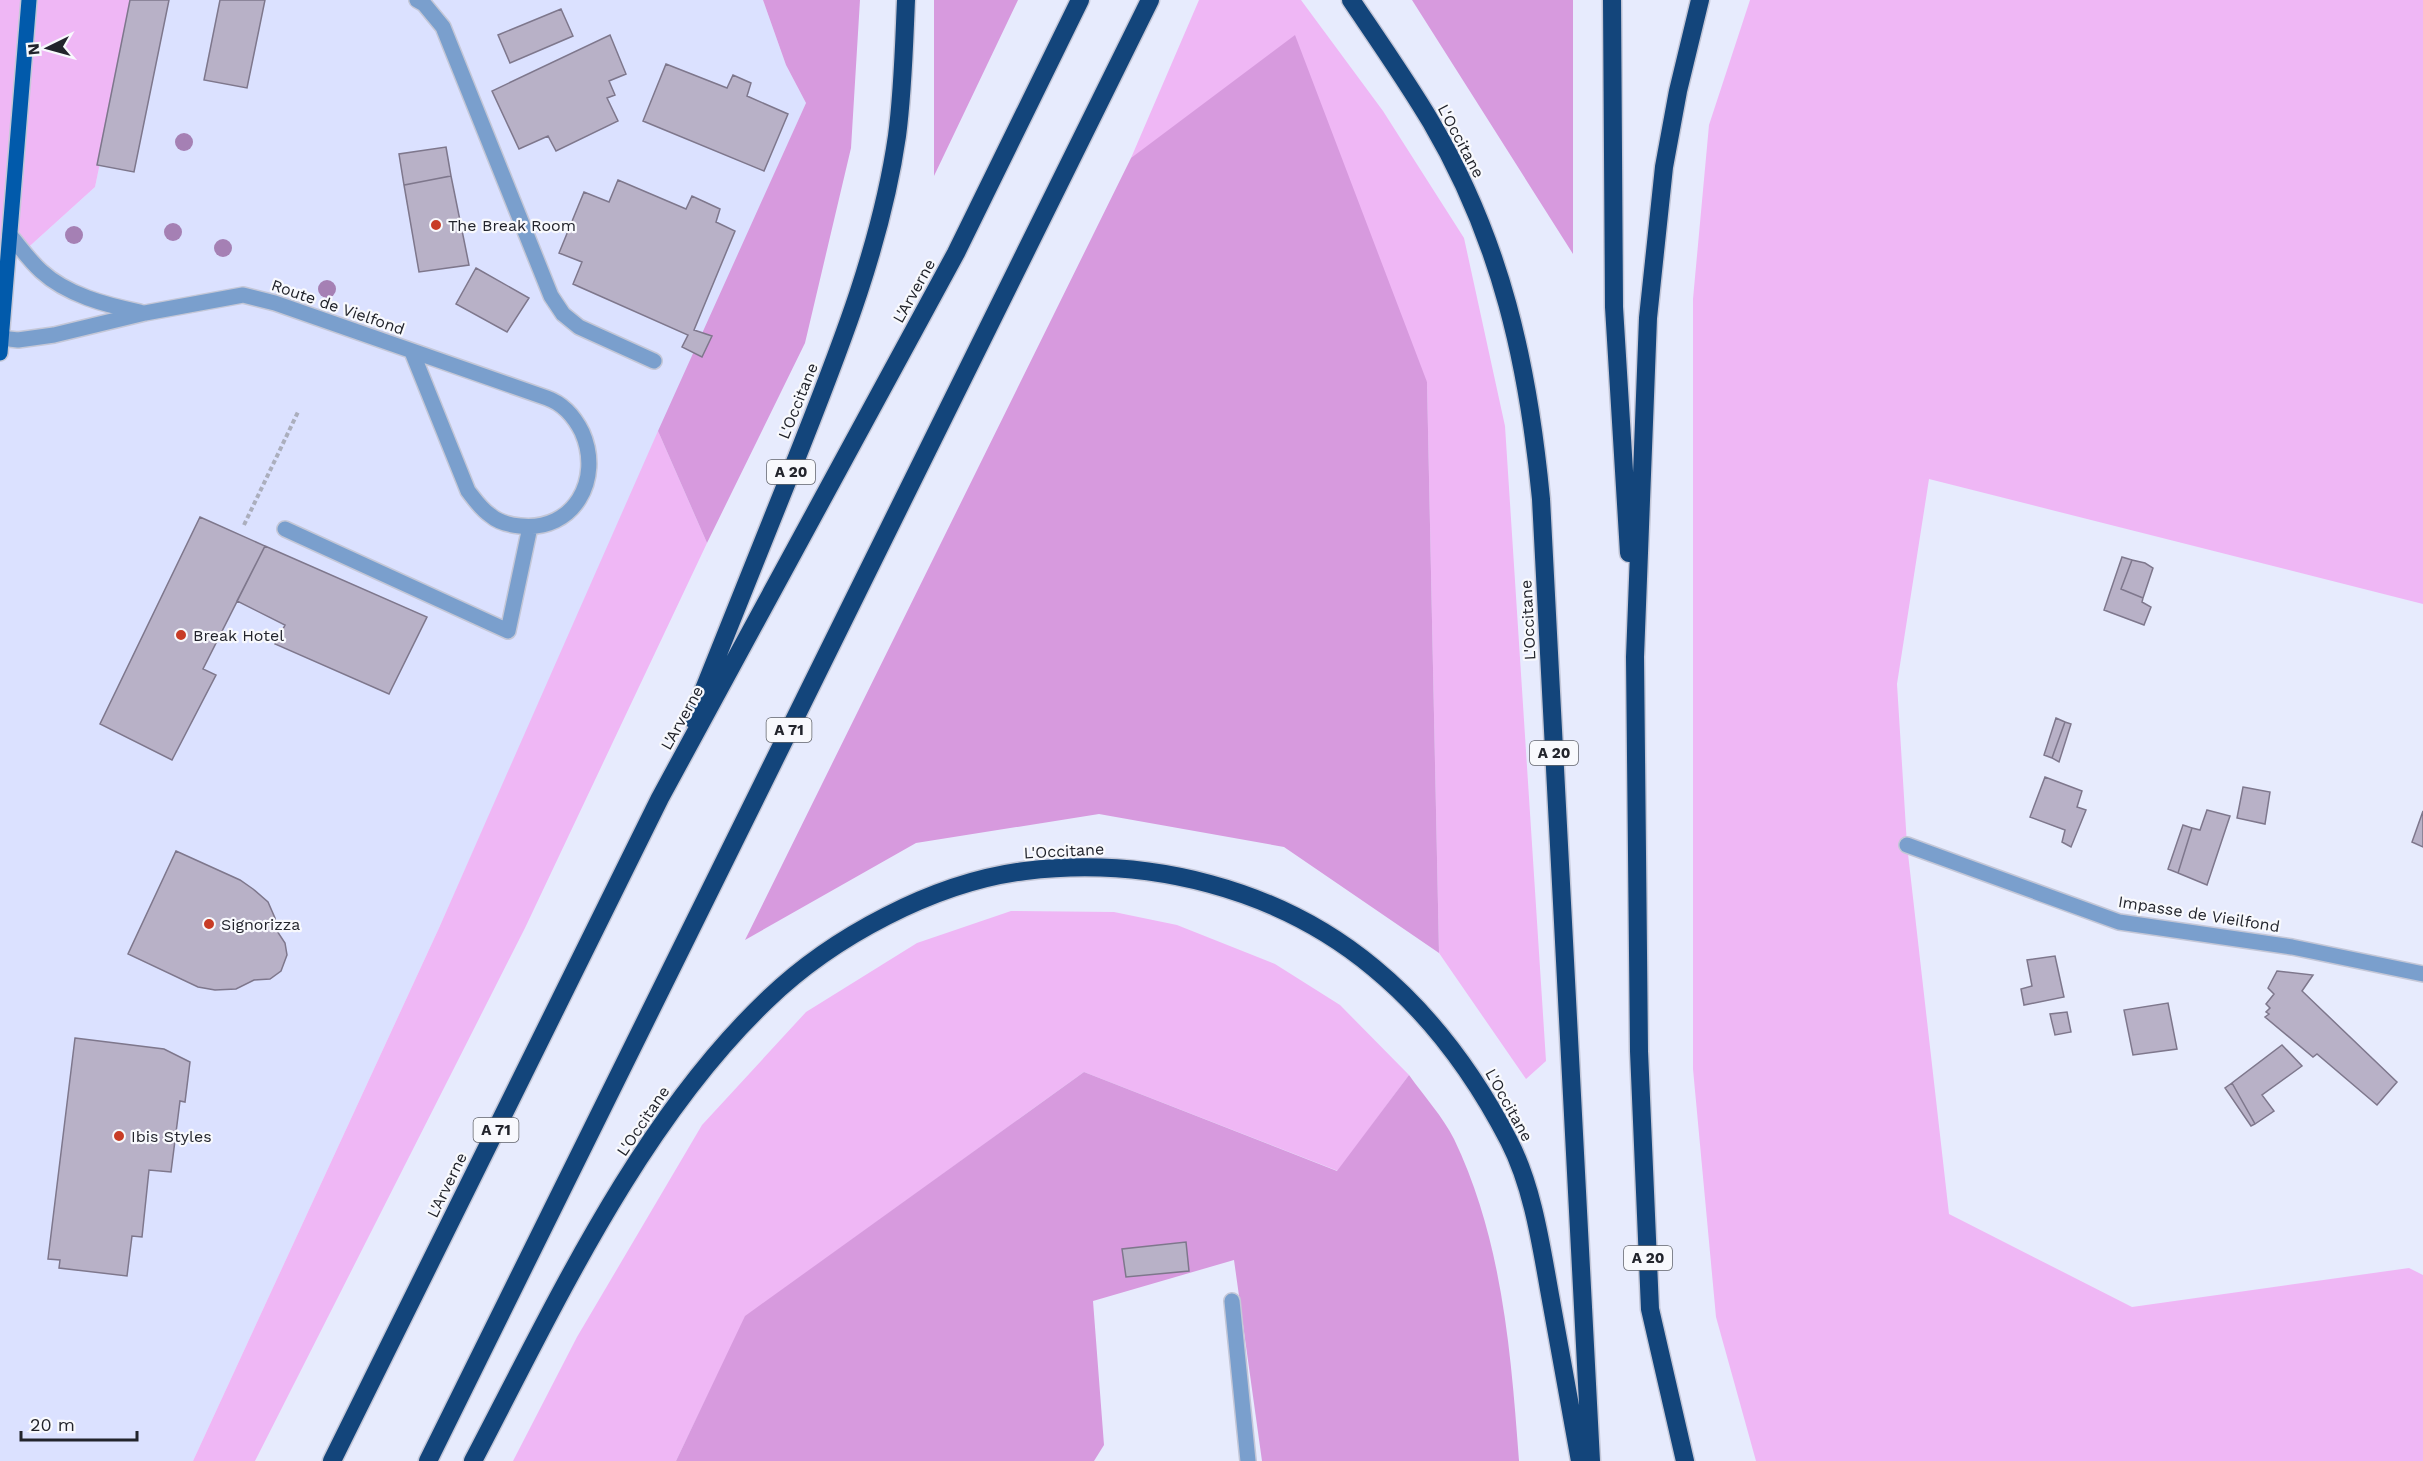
<svg xmlns="http://www.w3.org/2000/svg" width="2423" height="1461" font-family="'Work Sans',sans-serif">
	<style>
		.built { fill: #dbe1ff }
		.green { fill: #efb7f5 }
		.forest { fill: #d79ade }
		.building { fill: #b8b1c7; stroke: #7e778c; stroke-width: 1.5 }
		.lines { fill: none; stroke-linecap: round; stroke-linejoin: round }
		.minor-casing { stroke: #c4c7d7; stroke-width: 18 }
		.major-casing { stroke: #c4c7d7; stroke-width: 18 }
		.highway-casing { stroke: #c4c7d7; stroke-width: 21 }
		.path { stroke: #abaebd; stroke-width: 4; stroke-dasharray: 4.5 3; stroke-linecap: butt }
		.minor { stroke: #7a9fcd; stroke-width: 15 }
		.major { stroke: #015aab; stroke-width: 15 }
		.highway { stroke: #13457b; stroke-width: 18 }
		.tree { fill: #a580b4 }
		.poi-dot { fill: #c83c26; stroke: #f8f9fd; stroke-width: 2 }
		.labels { text-anchor: middle; dominant-baseline: central; stroke-width: 4.5; stroke-linejoin: round; paint-order: stroke }
		.shield { fill: #f8f9fd; stroke: #62646b; stroke-width: 1.5 }
		.shield-label { font-size: 15px; font-weight: bold; fill: #22242c }
		.street-label { font-size: 16px; fill: #22242c; stroke: #f8f9fd }
		.poi-label { font-size: 16px; fill: #22242c; stroke: #f8f9fd; text-anchor: start }
	</style>
	<rect width="100%" height="100%" fill="#e7ebfd"/>
	<path class="built" d="M134,0H763L786,65L806,103L439,928L193,1461H0V273L95,187Z"/>
	<path class="green" d="M0,0H134L95,187L0,273Z
		M1199,0H1301L1383,111L1464,238L1505,426L1546,1061L1526,1079L1439,953L1427,382L1131,158Z
		M1750,0H2423V604L1929,479L1897,684L1907,845L1949,1214L2132,1307L2409,1268L2423,1275V1461H1756L1716,1317L1693,1069V299L1709,125Z
		M658,431L707,543L525,928L255,1461H193L439,928Z
		M1011,911L1114,912L1177,925L1275,964L1340,1005L1409,1075L1338,1171L1084,1072L746,1316L676,1461H513L577,1337L702,1125L806,1012L917,943Z"/>
	<path class="forest" d="M763,0H860L851,148L805,343L707,543L658,431L806,103L786,65Z
		M934,0H1018L934,176Z
		M1412,0H1573V254Z
		M1295,35L1427,382L1439,953L1284,847L1099,814L916,843L745,940L1131,158Z
		M1084,1072L1337,1171L1409,1075C1424,1096 1443,1117 1454,1139C1502,1239 1511,1352 1519,1461H1262L1234,1260L1093,1301L1104,1445L1094,1461H676L745,1316Z"/>
	<path class="building" d="M130,0H169L134,172L97,165Z
		M220,0H265L247,88L204,80Z
		M561,9L573,36L510,63L498,35Z
		M610,35L626,74L609,81L615,95L607,98L618,121L556,151L548,136L519,149L492,91Z
		M666,64L727,88L733,75L751,83L747,96L788,114L764,171L643,121Z
		M446,147L451,176L404,185L399,154Z
		M451,176L469,265L419,272L404,185Z
		M618,180L686,209L692,196L720,209L716,222L735,231L694,330L712,336L702,357L682,347L688,335L573,284L582,262L559,253L584,192L609,202Z
		M476,268L529,298L507,332L456,304Z
		M200,517L265,546L203,669L216,675L172,760L100,724Z
		M265,546L427,617L389,694L275,644L285,625L237,601Z
		M2122,557L2132,560L2121,589L2143,598L2142,602L2151,607L2144,625L2104,610Z
		M2132,560L2145,563L2153,568L2143,598L2121,589Z
		M2056,718L2065,722L2052,758L2044,755Z
		M2065,722L2071,724L2059,762L2052,758Z
		M2045,777L2082,791L2077,807L2086,810L2071,847L2062,842L2065,830L2030,817Z
		M2243,787L2270,792L2265,824L2237,818Z
		M2207,810L2230,816L2207,885L2178,873L2192,828L2200,830Z
		M2423,811V847L2412,842Z
		M2183,825L2192,828L2178,873L2168,869Z
		M176,851L240,880L253,889L268,902L275,918L277,931L285,943L287,955L281,971L270,979L254,980L236,989L215,990L198,987L128,954Z
		M2055,956L2064,997L2024,1005L2021,989L2032,986L2027,960Z
		M2277,971L2313,975L2302,991L2397,1082L2377,1105L2317,1054L2313,1057L2265,1017L2269,1014L2266,1012L2270,1008L2266,1004L2274,994L2268,988Z
		M2168,1003L2177,1049L2133,1055L2124,1010Z
		M2067,1012L2071,1032L2055,1035L2050,1014Z
		M75,1038L164,1049L190,1062L185,1102L180,1101L171,1172L149,1170L142,1237L132,1236L127,1276L59,1268L60,1260L48,1259Z
		M2282,1045L2302,1066L2262,1095L2274,1111L2255,1124L2232,1083Z
		M2232,1083L2255,1124L2251,1126L2225,1088Z
		M1186,1242L1189,1271L1126,1277L1122,1249Z"/>
	<g class="lines">
		<defs>
			<path id="minor" d="M417,0L424,4L443,27L551,296L563,314L579,327L654,361
				M10,235C20,247 29,260 41,271C67,295 106,305 140,312
				M0,338L18,340L54,335L145,313L243,295L275,303L547,398C564,404 574,416 582,432C603,479 574,532 520,526C510,525 498,522 490,515C481,509 475,500 468,491L412,352
				M285,529L508,631L530,527
				M1907,845L2119,922L2292,947L2423,974
				M1232,1301L1248,1461"/>
			<path id="major" d="M0,353L29,0"/>
			<path id="highway" d="M1351,0C1378,40 1406,80 1431,122C1501,241 1528,363 1541,499L1591,1461
				M1612,0L1614,307L1629,553
				M692,719C727,631 762,544 797,457C838,353 881,247 897,136C903,91 904,45 906,0
				M332,1461L660,798L956,253L1080,0
				M428,1461L1150,0
				M473,1461C555,1305 638,1123 767,1000C832,937 935,882 1025,871C1148,856 1278,888 1374,968C1432,1016 1475,1075 1509,1141C1533,1188 1541,1245 1550,1295C1560,1350 1570,1406 1580,1461
				M1685,1461L1650,1309L1639,1051L1635,657L1648,318L1664,167L1678,91L1700,0"/>
		</defs>
		<use href="#minor" class="minor-casing"/>
		<use href="#major" class="major-casing"/>
		<use href="#highway" class="highway-casing"/>
		<path class="path" d="M244,525L298,412"/>
		<use href="#minor" class="minor"/>
		<use href="#major" class="major"/>
		<use href="#highway" class="highway"/>
	</g>
	<g class="tree">
		<circle cx="184" cy="142" r="9"/>
		<circle cx="173" cy="232" r="9"/>
		<circle cx="74" cy="235" r="9"/>
		<circle cx="223" cy="248" r="9"/>
		<circle cx="327" cy="289" r="9"/>
	</g>
	<g class="poi-dot">
		<circle cx="436" cy="225" r="6"/>
		<circle cx="181" cy="635" r="6"/>
		<circle cx="209" cy="924" r="6"/>
		<circle cx="119" cy="1136" r="6"/>
	</g>
	<g class="labels">
		<g class="shield">
			<rect x="767" y="460" width="48" height="24" rx="4.5"/>
			<rect x="766.5" y="718" width="45" height="24" rx="4.5"/>
			<rect x="1530" y="741" width="48" height="24" rx="4.5"/>
			<rect x="473.5" y="1118" width="45" height="24" rx="4.5"/>
			<rect x="1624" y="1246" width="48" height="24" rx="4.5"/>
		</g>
		<g class="shield-label">
			<text x="791" y="472">A 20</text>
			<text x="789" y="730">A 71</text>
			<text x="1554" y="753">A 20</text>
			<text x="496" y="1130">A 71</text>
			<text x="1648" y="1258">A 20</text>
		</g>
		<g class="street-label">
			<text transform="translate(1461 141) rotate(62)">L'Occitane</text>
			<text transform="translate(914 291) rotate(-61)">L'Arverne</text>
			<text transform="translate(338 307) rotate(19)">Route de Vielfond</text>
			<text transform="translate(798 401) rotate(-68)">L'Occitane</text>
			<text transform="translate(1528 620) rotate(-93)">L'Occitane</text>
			<text transform="translate(682 718) rotate(-61)">L'Arverne</text>
			<text transform="translate(1064 851) rotate(-3)">L'Occitane</text>
			<text transform="translate(2199 914) rotate(9)">Impasse de Vieilfond</text>
			<text transform="translate(1509 1105) rotate(61)">L'Occitane</text>
			<text transform="translate(643 1121) rotate(-56)">L'Occitane</text>
			<text transform="translate(447 1185) rotate(-64)">L'Arverne</text>
		</g>
		<g class="poi-label">
			<text x="448" y="225">The Break Room</text>
			<text x="193" y="635">Break Hotel</text>
			<text x="221" y="924">Signorizza</text>
			<text x="131" y="1136">Ibis Styles</text>
		</g>
	</g>
	<g transform="translate(48 48) rotate(265)" stroke="#f8f9fd" stroke-width="4.5" paint-order="stroke">
	<path d="M0-4.5L10 22L0 15L-10 22Z" fill="#22242c"/>
	<text y="-9" font-size="16" font-weight="bold" text-anchor="middle" fill="#22242c">N</text>
	</g>
	<path d="M21 1431v9h116v-9" fill="none" stroke="#22242c" stroke-width="3"/>
	<text x="30" y="1431" font-size="18" fill="#22242c" stroke="#f8f9fd" stroke-width="4.5" paint-order="stroke">20 m</text>
</svg>
